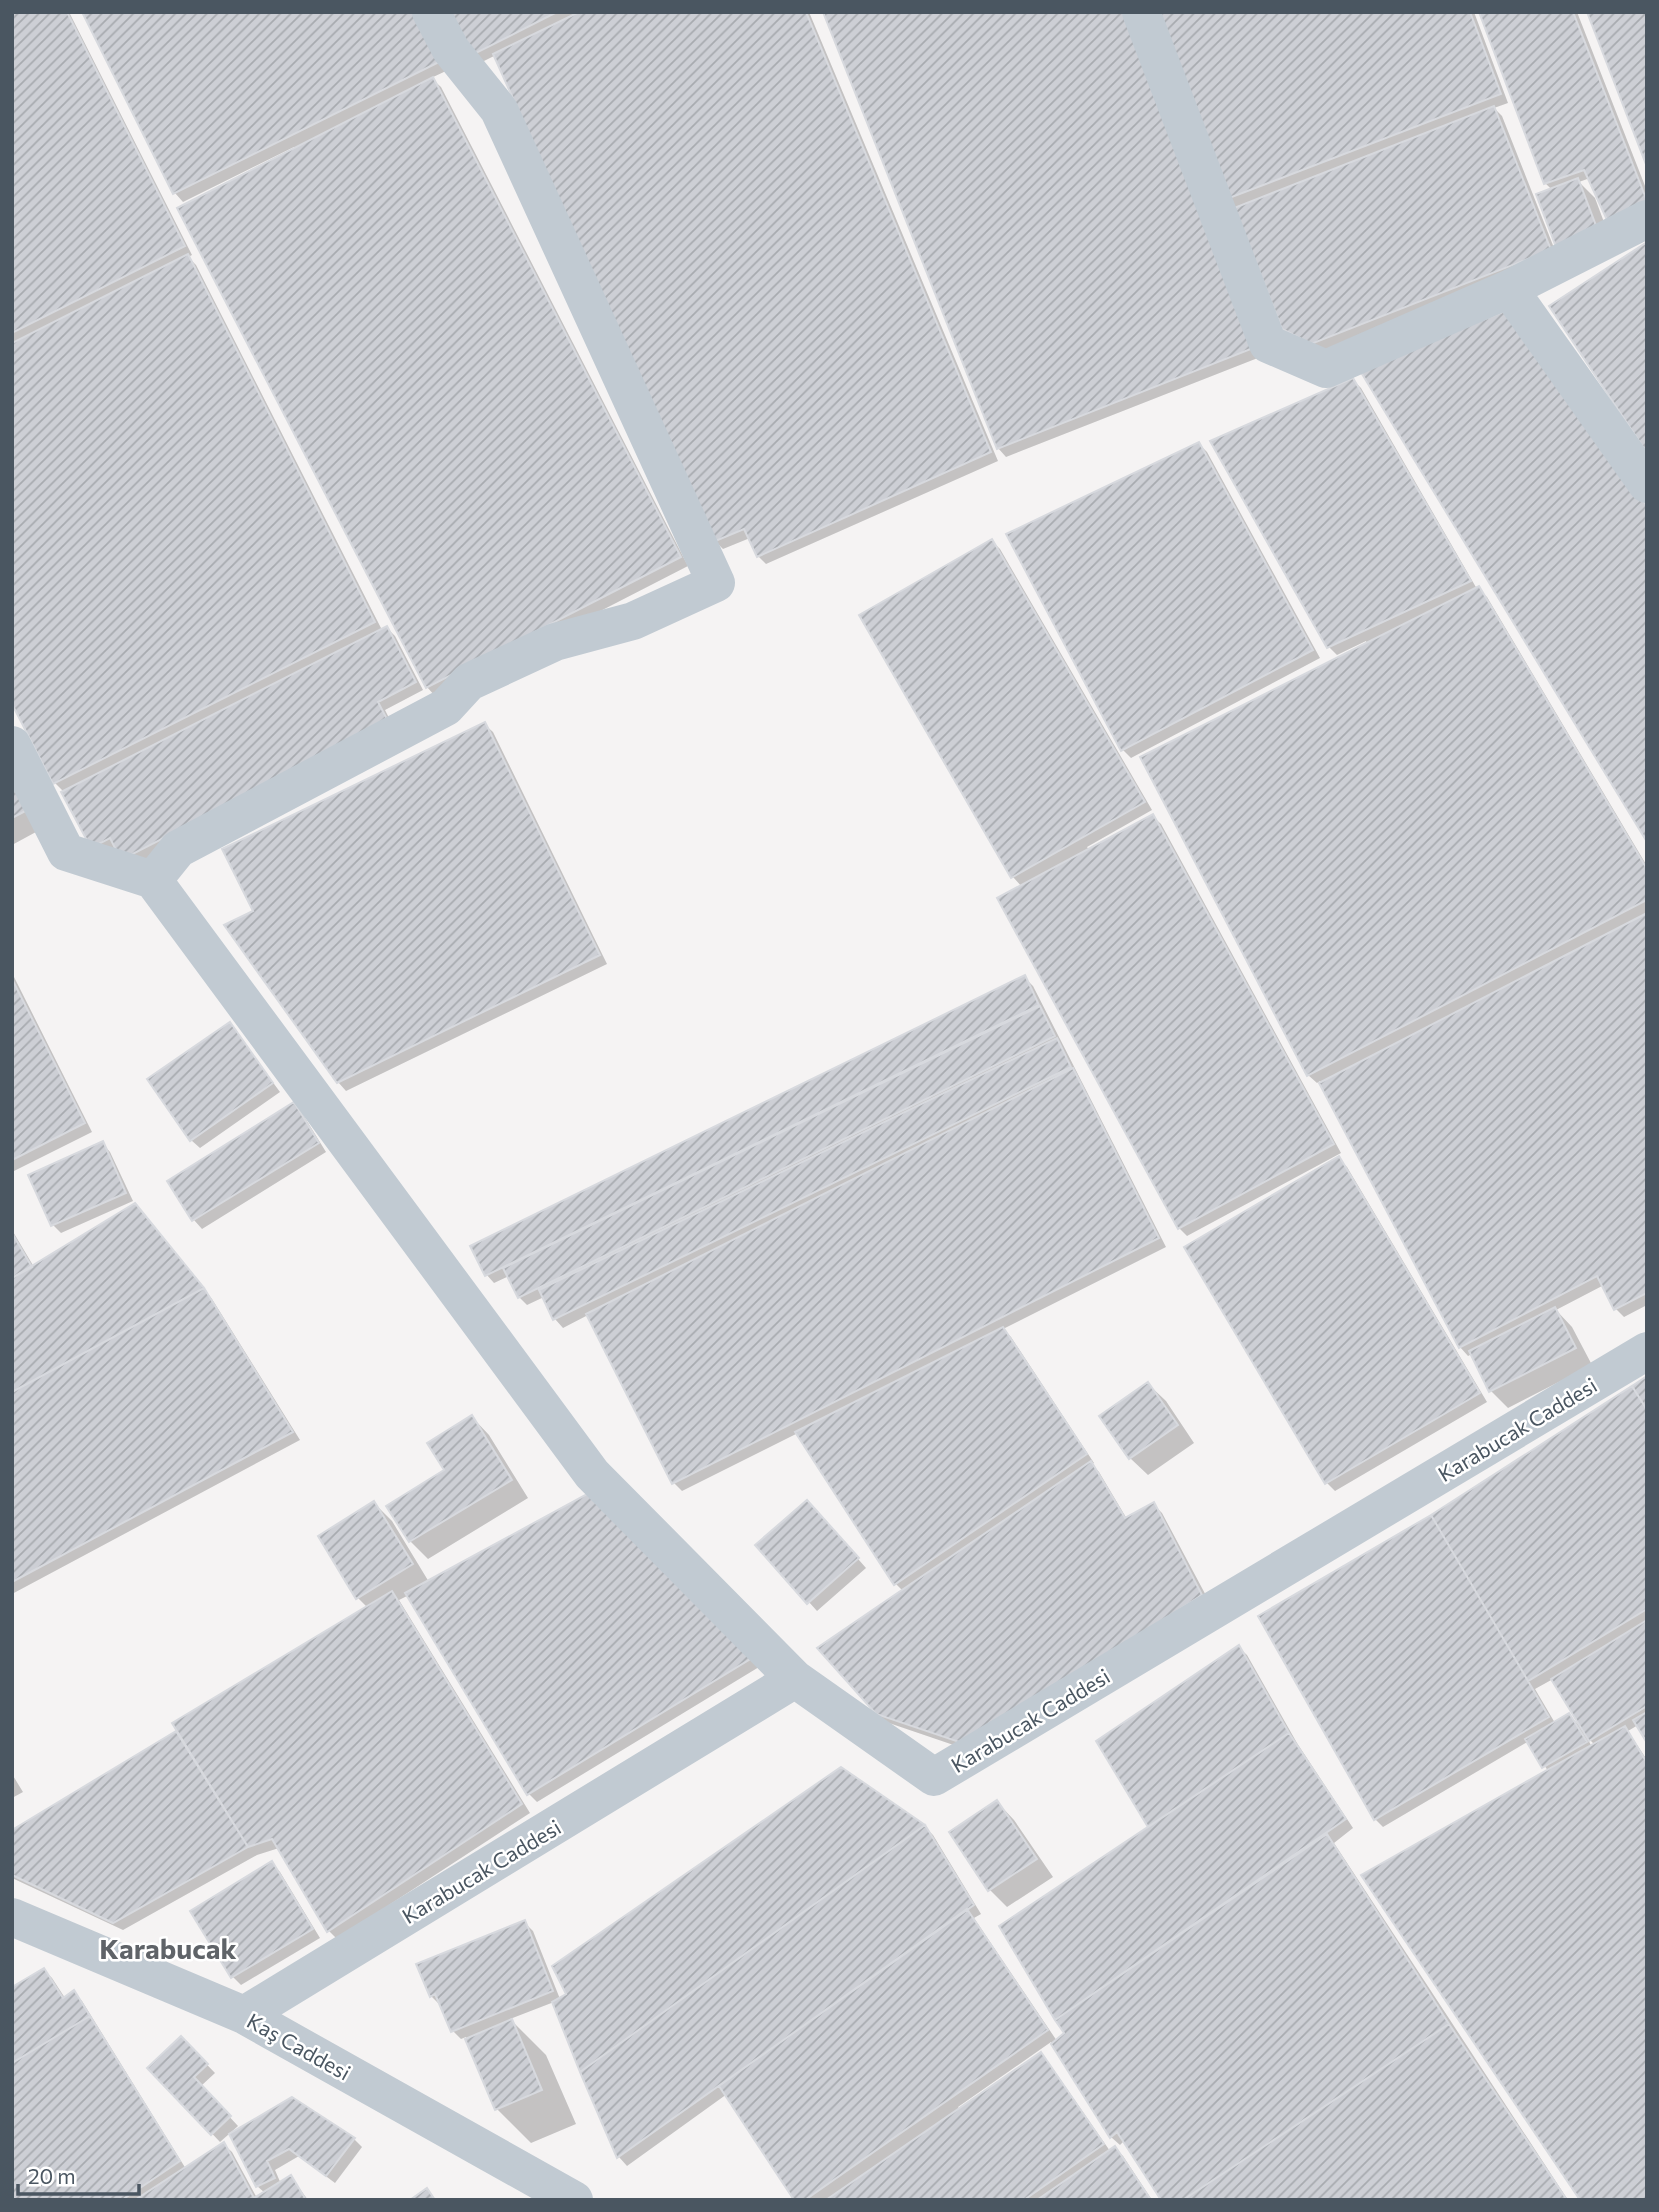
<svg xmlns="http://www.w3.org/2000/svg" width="1659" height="2212" font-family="Commissioner,sans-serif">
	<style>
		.shadow { fill: #0003; fill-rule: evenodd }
		.building { fill: url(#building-hatch); stroke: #d7d9de; stroke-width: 2 }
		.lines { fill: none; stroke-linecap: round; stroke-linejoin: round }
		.minor { stroke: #c1cad2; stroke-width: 38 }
		.labels { text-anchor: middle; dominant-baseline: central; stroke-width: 5; stroke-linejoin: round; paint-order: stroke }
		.street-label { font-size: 21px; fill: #4a5661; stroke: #fff }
		.district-label { font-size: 28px; font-weight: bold; fill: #5f6368; stroke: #fff }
	</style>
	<defs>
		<pattern id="building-hatch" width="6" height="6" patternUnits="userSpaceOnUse" patternTransform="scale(1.75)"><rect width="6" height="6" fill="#cdcfd5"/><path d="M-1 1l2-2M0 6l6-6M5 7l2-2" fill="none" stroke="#a8abb0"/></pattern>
	</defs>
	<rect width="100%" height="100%" fill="#f5f3f3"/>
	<path class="shadow" d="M12,12H69L192,255L188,257L196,265L382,630L387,628L395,636L423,690L385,710L396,732L131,868L100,856L63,791L55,783L12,700Z
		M84,12H416L446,71L431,78L441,87L688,566L435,696L427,687L294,147L183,202L175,193Z
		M447,12H809L998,461L766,564L758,556L750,538L723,549L715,541L496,55L478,64Z
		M825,12L1268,354L1006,457L998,448Z
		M1153,12H1474L1508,103L1494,108L1502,116L1558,258L1321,351L1283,328Z
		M1481,12H1577L1647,191V216L1590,178L1579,182L1595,198L1614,249L1545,183Z
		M1353,380L1361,388L1477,589L1487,597L1647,866V1305L1624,1317L1616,1309L1604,1285L1556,1310L1572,1327L1592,1365L1508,1408L1491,1391L1472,1354L1468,1356L1460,1347L1320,1081L1317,1083L1308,1075L1367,644L1366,641L1337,655L1328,646Z
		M1199,444L1207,452L1320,658L1131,758L1123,750Z
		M992,541L1000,549L1152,810L1087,847L1089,850L1152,816L1161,824L1341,1153L1187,1236L1179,1228L1022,887L1013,877L862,616Z
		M484,724L493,732L607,964L346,1091L338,1082Z
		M12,760L47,826L12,845Z
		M12,973L92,1132L12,1172Z
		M1024,977L1033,986L1166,1247L1003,1329L1011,1337L1094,1463L1091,1464L1099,1472L1127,1519L1154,1505L1162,1513L1210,1603L977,1753L886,1722L877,1713L903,1591L896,1584L798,1433L682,1491L674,1483L588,1315L563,1328L555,1319L544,1297L527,1305L519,1297L509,1276L494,1283L486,1274Z
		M230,1024L280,1092L200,1148L191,1140Z
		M294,1104L302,1113L326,1152L202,1229L194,1220L169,1181Z
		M102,1143L110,1152L133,1201L61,1233L53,1225Z
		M1338,1158L1347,1167L1487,1402L1335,1491L1327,1483Z
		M143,1213L212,1299L300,1440L12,1594V1230L34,1267Z
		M1647,1378V1740L1638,1725L1628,1731L1647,1760V2200L1548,1771L1529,1741L1383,1827L1375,1819L1260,1617L1432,1517ZM1553,1679L1580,1726L1569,1715L1555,1723L1535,1689ZM1586,1736L1595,1745L1592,1747Z
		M1148,1384L1166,1401L1194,1443L1148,1475L1130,1458Z
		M472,1417L489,1435L528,1498L428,1559L410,1541L389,1506L446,1471Z
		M589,1495L759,1667L537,1802L529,1794L409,1595L399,1600L530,1813L337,1939L329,1931L279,1848L257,1855L123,1930L12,1878V1832L178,1731L367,1607L357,1597L374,1503L392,1521L429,1582Z
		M815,1510L866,1568L817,1611L758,1545Z
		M1238,1647L1247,1655L1297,1743L1353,1828L1334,1843L1568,2200H1161L1124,2141L1120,2145L1111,2137L1051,2042L958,2107L960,2110L1041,2055L1049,2063L1110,2151L1115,2148L1123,2156L1152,2200H796L727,2094L627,2166L619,2157L554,2002L510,2019L546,2055L576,2124L531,2143L497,2109L466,2037L461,2039L453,2031L439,2004L431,1996L524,1922L533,1931L560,1999L924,1826L933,1835L981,1914L974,1918L1057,2041L1066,2033L1002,1926L1150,1827Z
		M12,1774L23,1792L12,1798Z
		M997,1802L1014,1820L1053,1877L1007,1907L990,1890Z
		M272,1864L280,1872L320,1938L241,1985L233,1977L192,1912Z
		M44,1970L52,1978L65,1998L74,1992L82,2001L186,2169L223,2144L232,2152L257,2198L265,2193L257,2186L231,2135L354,2139L362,2147L335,2183L299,2156L275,2170L281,2184L291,2177L308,2200H12Z
		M181,2038L215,2073L201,2086L238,2126L220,2142L150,2068Z"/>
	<path class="building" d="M12,12H67L185,246L12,333Z
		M82,12H414L439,62L173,194Z
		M445,12H557L468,57Z
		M579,12H806L991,452L757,557L744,529L713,542L493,54Z
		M823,12H1129L1261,345L997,449Z
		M1152,12H1470L1501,94L1224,200Z
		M1479,12H1573L1647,201L1608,222L1584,170L1544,184Z
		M1587,12H1647V167Z
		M433,77L681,557L426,688L177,208Z
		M1494,106L1551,250L1311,344L1282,329L1234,208Z
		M1578,178L1598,231L1556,247L1536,194Z
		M1647,242V453L1549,306Z
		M188,254L375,622L53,784L12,704V343Z
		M1510,309L1647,506V842L1359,369Z
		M1353,378L1471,581L1327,648L1210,441Z
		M1199,442L1313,650L1121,751L1006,534Z
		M992,539L1145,802L1011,878L859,615Z
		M1479,586L1647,869V900L1307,1076L1140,757Z
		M387,626L416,682L378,702L389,723L121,860L110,838L91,848L61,792Z
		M485,722L600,955L337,1083L224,925L253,911L222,849Z
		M12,772L31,808L12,818Z
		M1153,814L1334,1144L1178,1229L997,898Z
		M1647,913V1293L1614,1310L1597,1276L1459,1348L1319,1083Z
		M1025,975L1039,1005L485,1276L470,1246Z
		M12,979L85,1123L12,1160Z
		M1040,1006L1055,1036L518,1298L503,1268Z
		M230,1022L273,1083L190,1141L147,1079Z
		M1057,1038L1071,1067L553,1320L539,1290Z
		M1073,1068L1159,1238L672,1484L586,1314Z
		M294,1102L319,1143L192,1221L167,1181Z
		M103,1141L126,1193L51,1226L28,1175Z
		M1339,1156L1480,1393L1325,1484L1184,1247Z
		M135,1203L204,1288L12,1392V1278Z
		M12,1233L32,1267L12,1278Z
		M204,1288L293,1432L12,1582V1392Z
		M1555,1307L1576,1348L1489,1392L1469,1351Z
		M1003,1327L1087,1454L894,1585L795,1432Z
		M1647,1376V1410L1632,1386Z
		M1148,1382L1178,1425L1129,1459L1099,1416Z
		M1632,1386L1647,1410V1609L1528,1681L1431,1515Z
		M472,1415L512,1480L409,1542L386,1506L444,1470L427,1443Z
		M1091,1461L1125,1518L1154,1502L1202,1595L968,1745L876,1714L817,1648Z
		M589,1493L752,1658L527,1795L405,1593Z
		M807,1500L859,1558L807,1604L755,1545Z
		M374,1501L413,1564L356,1599L318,1536Z
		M1431,1515L1549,1717L1374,1820L1258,1616Z
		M392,1591L522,1804L327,1932L272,1839L248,1847L172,1723Z
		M1647,1620V1706L1589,1741L1551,1679Z
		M1239,1645L1289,1733L1148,1827L1096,1741Z
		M1647,1712V1743L1633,1720Z
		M1569,1713L1587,1742L1542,1768L1525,1739Z
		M1625,1726L1647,1763V2200H1580L1361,1875Z
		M176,1731L248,1847L113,1923L12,1875V1830Z
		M1289,1733L1346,1819L1055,2020L999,1926Z
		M841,1767L925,1825L580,2072L552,2002L566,1994L552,1966Z
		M997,1800L1037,1859L988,1891L949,1832Z
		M925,1825L974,1905L617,2158L580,2072Z
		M1327,1834L1449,2024L1183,2200H1161L1117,2132L1110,2138L1051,2044L1064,2033L1055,2020Z
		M272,1861L313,1929L231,1978L190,1911Z
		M967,1909L1048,2030L805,2200H794L719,2086Z
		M525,1920L553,1991L451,2032L435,1994L430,1997L416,1964Z
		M44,1968L63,1998L74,1990L90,2016L12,2063V1987Z
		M90,2016L180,2161L122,2200H12V2063Z
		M512,2019L542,2090L495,2110L465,2039Z
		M1449,2024L1567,2200H1183Z
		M181,2036L208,2064L194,2077L231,2116L211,2135L147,2068Z
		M1041,2052L1104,2144L1024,2200H826Z
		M292,2097L355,2138L326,2176L289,2149L267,2161L275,2178L256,2187L229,2134Z
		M224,2142L254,2198L291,2175L306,2200H135Z
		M1115,2146L1151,2200H1037Z
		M427,2188L435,2200H410Z"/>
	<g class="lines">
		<path class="minor" d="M1141,12L1268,344L1326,369L1509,289L1647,219
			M1509,289L1647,484
			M12,745L66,852L153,880L592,1474L795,1679
			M153,880L178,849L446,707L469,682L555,642L633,621L716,583L499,110L451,50L431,12
			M12,1917L244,2015L574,2200
			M244,2015L795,1679L934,1777L1647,1351"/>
	</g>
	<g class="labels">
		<g class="street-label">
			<text transform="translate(1517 1429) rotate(-31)">Karabucak Caddesi</text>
			<text transform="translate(1030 1720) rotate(-31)">Karabucak Caddesi</text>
			<text transform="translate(481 1871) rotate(-31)">Karabucak Caddesi</text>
			<text transform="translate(299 2046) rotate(29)">Kaş Caddesi</text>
		</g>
		<g class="district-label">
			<text x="168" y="1948">Karabucak</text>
		</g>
	</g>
	<rect width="1659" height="2212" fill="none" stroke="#4a5661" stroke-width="28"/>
	<path d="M18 2184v10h121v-10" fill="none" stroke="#4a5661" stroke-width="3.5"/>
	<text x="28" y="2184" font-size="21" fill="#4a5661" stroke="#ffffff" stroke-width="5" paint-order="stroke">20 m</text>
</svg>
